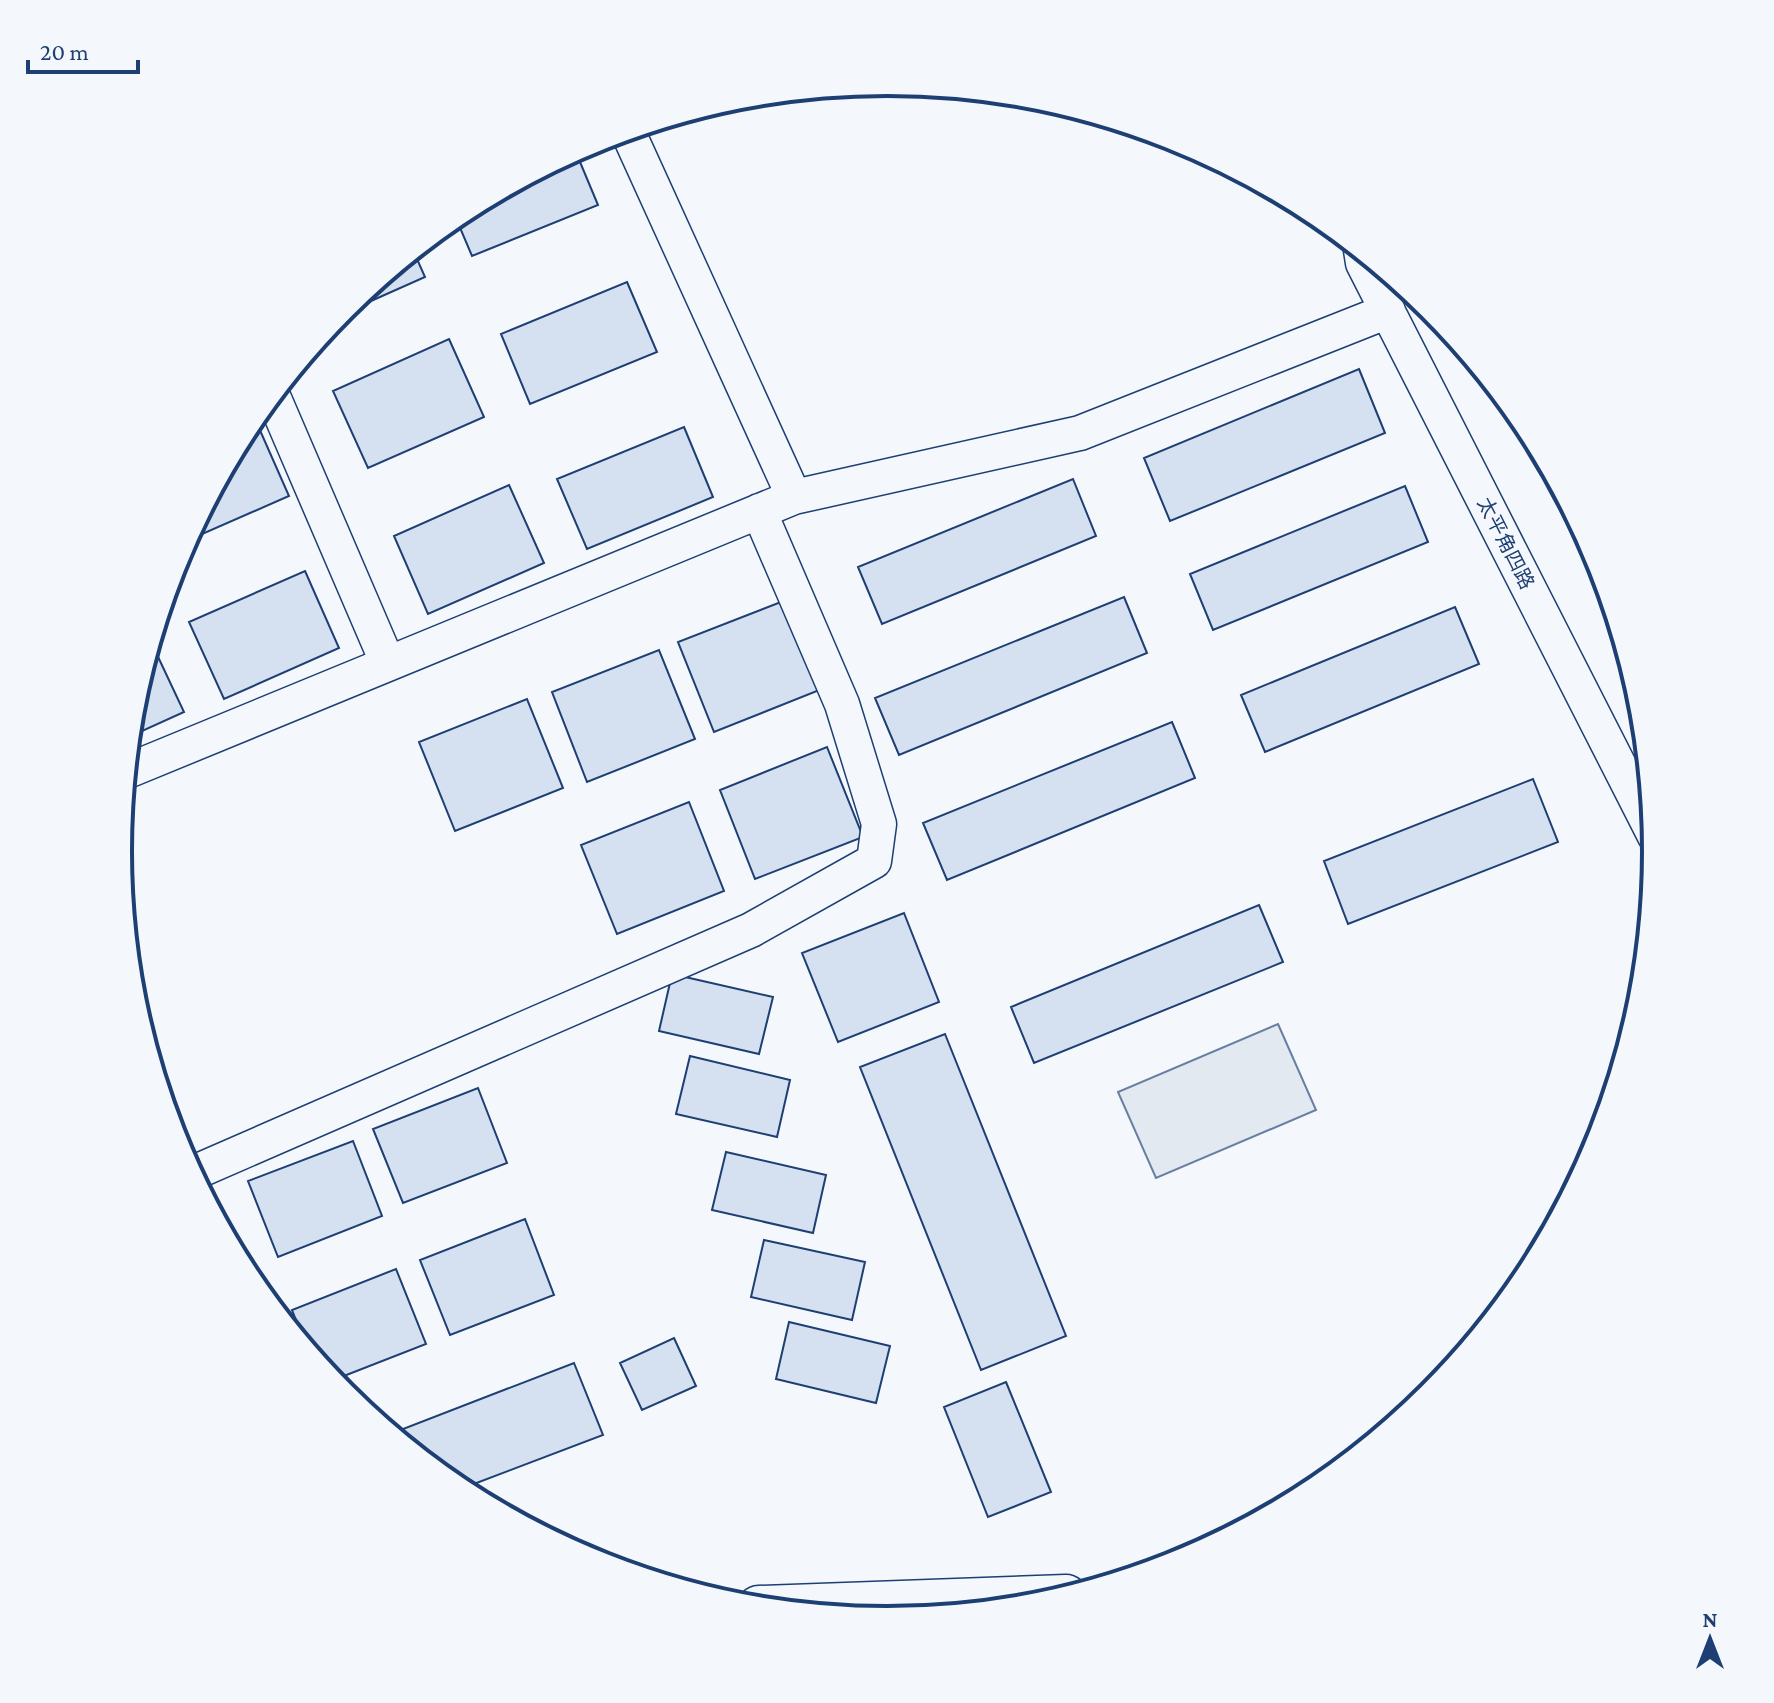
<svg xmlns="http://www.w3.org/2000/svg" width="1774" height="1703" font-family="'Crimson Pro','Noto Sans SC',serif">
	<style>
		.green { fill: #e3e9f0; stroke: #687fa3; stroke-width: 2 }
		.building { fill: #d5e0f0; stroke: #1d3f73; stroke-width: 2 }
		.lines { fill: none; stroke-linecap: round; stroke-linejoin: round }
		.street-casing { stroke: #1d3f73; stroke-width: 37 }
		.primary-casing { stroke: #1d3f73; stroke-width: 47 }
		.street { stroke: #f4f7fb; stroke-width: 34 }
		.primary { stroke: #f4f7fb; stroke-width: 44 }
		.labels { text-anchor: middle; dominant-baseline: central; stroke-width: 6; stroke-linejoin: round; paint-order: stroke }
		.street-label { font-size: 20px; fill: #1d3f73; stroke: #f4f7fb }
		.rim { fill: none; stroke: #1d3f73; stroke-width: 4 }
	</style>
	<rect width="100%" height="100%" fill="#f4f7fb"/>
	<path class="green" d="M1278,1024L1316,1110L1156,1178L1118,1092Z"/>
	<path class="building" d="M575,150L598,205L472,256L455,216Z
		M413,250L425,277L335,317L343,307Z
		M627,282L657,352L530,404L501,334Z
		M449,339L484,417L368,468L333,391Z
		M1359,369L1385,433L1170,521L1144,458Z
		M255,419L289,496L184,542L247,424Z
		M684,427L713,497L587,549L557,479Z
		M1073,479L1096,536L882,624L858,567Z
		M509,485L544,563L428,614L394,536Z
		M1405,486L1428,542L1213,630L1190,574Z
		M305,571L339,648L224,699L189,622Z
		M1124,597L1147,653L899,755L875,698Z
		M786,600L822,689L714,732L678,642Z
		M1455,607L1479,664L1265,752L1241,695Z
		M152,644L184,712L129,737L132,701L149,645Z
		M659,650L695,739L587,782L552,692Z
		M527,699L563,788L455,831L419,742Z
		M1172,722L1195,778L947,880L923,823Z
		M827,747L863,837L755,879L720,790Z
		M1533,779L1558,842L1348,924L1324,861Z
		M689,802L724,891L617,934L581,845Z
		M1259,905L1283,962L1034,1063L1011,1007Z
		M904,913L939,1002L838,1042L802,953Z
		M672,974L773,997L759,1054L659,1031Z
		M945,1034L1066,1336L981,1370L860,1067Z
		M690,1056L790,1080L777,1137L676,1114Z
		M478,1088L507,1163L403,1203L373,1129Z
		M353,1141L382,1216L278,1257L248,1181Z
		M726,1152L826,1175L813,1233L712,1210Z
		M525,1219L554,1295L450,1335L420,1260Z
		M764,1240L865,1262L852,1320L751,1297Z
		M396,1269L426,1344L331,1381L310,1355L292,1310Z
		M789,1322L890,1346L876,1403L776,1379Z
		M674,1338L696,1386L642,1410L620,1363Z
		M574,1363L603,1435L458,1490L390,1434Z
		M1006,1382L1051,1492L988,1517L944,1407Z"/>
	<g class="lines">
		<defs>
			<path id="street" d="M1361,250L1363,263L1655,836
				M272,394L388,664
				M794,497L1080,433L1388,311
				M125,772L794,497L627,130
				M191,1174L751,930L874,861L879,824L842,704L759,511"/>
			<path id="primary" d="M759,1608L1066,1597"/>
		</defs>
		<use href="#street" class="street-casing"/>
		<use href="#primary" class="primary-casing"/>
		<use href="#street" class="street"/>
		<use href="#primary" class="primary"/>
	</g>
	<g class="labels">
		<g class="street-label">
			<text transform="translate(1506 543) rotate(63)">太平角四路</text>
		</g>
	</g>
	<path d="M0 0H1774V1703H0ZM132 851a755 755 0 1 1 1510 0a755 755 0 1 1-1510 0Z" fill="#f4f7fb" fill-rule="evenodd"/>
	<path class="rim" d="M132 851a755 755 0 1 1 1510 0a755 755 0 1 1-1510 0Z"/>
	<g transform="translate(1710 1639)" stroke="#f4f7fb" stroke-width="6" paint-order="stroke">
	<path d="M0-6L14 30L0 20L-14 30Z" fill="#1d3f73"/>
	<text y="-12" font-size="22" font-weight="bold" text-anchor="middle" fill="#1d3f73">N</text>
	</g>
	<path d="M28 60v12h110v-12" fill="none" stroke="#1d3f73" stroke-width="4"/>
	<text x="40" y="60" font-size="24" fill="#1d3f73" stroke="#f4f7fb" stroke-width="6" paint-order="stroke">20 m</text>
</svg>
